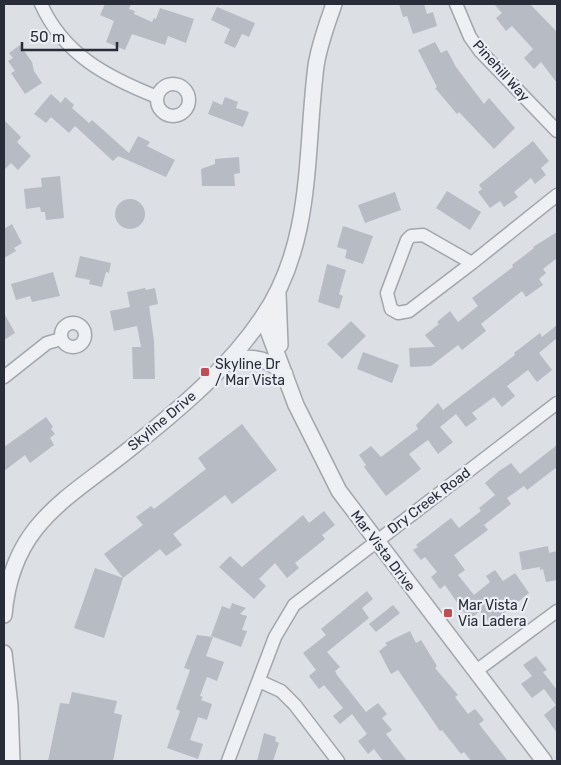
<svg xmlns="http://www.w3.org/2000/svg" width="561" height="765" font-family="Rubik,sans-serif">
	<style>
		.building { fill: #b7bbc4 }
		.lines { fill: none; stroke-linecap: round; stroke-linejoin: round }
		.minor-casing { stroke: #a2a6ad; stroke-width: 15 }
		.tertiary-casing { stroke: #a2a6ad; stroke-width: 18 }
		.minor { stroke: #eef0f3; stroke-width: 12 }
		.tertiary { stroke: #eef0f3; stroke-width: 15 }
		.poi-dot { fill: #bd4e58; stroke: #ebeef3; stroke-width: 2 }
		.labels { text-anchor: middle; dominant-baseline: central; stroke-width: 4.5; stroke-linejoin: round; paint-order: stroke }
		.street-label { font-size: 14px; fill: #282d39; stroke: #ebeef3 }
		.poi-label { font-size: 14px; fill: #282d39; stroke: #ebeef3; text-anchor: start }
	</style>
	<rect width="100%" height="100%" fill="#dcdfe4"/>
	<path class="building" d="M105,4H131L129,9L135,11L134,14L152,22L154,18L156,19L160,8L194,19L186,43L168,36L165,45L132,34L125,50L106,42L114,21L100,15Z
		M399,4H424L427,14L433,12L437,26L413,34L407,16L403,17Z
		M494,4H530L557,32V83L541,62L534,69L524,58L533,49L512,26L506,31L496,18L502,13Z
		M217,7L255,23L249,37L242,34L235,48L224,43L230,29L211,20Z
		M435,42L441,53L447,50L456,67L484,104L489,98L515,128L494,149L459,112L457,114L435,88L437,87L418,50Z
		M20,45L32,62L34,71L42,83L25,94L11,73L15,71L8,61L13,58L9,53Z
		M51,94L61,103L65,97L74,105L72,108L89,123L92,120L129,153L138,136L150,142L147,146L175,160L166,177L118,156L113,161L75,126L69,133L51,117L46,123L34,114Z
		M225,97L238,102L236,108L249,112L243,127L208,114L213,101L222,105Z
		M4,120L21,137L17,142L31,156L18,170L11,163L4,170Z
		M533,141L549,161L541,168L546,175L535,184L531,178L514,192L518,197L504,207L500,201L490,208L478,192L482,189L479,185Z
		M239,157L240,173L234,174L235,186H202L201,169L215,164V159Z
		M60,176L64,218L46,220L45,212H41L40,207L26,209L24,189L42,187L41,178Z
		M447,191L481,212L470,230L436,208Z
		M395,192L401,210L365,223L358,205Z
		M115 214a15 15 0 1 1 30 0a15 15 0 1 1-30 0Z
		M12,224L22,243L14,248L16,251L4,258V229Z
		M343,226L373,236L363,264L345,258L347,250L337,247Z
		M557,232V258L543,269L546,273L539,279L543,285L526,297L522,291L481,324L486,331L462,350L458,345L431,366L410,367L409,348L435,347L425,335L439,324L437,322L450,311L458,322L478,306L472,298L513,267L512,265L534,248L533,247Z
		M80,256L111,263L109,273L106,272L102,287L89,284L90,280L75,277Z
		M327,264L346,270L339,294L343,296L339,309L318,302Z
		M53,272L60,296L32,302L30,296L16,300L11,284Z
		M145,288L146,290L155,288L158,304L149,306L154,341L155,379H133L132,347H141L137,326L114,331L110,311L130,307L127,292Z
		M4,313L15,333L4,340Z
		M351,321L366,336L342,359L327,344Z
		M557,325V338L539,353L552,370L537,382L528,370L507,386L515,396L502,407L494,397L472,413L477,419L466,427L456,414L440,427L453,442L438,454L428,440L409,454L421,469L386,496L364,467L366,465L359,455L371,446L381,457L418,429L416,425L438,403L443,410L515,355L514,353L540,333L542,337Z
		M363,352L399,365L392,383L357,369Z
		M46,417L53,427L51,429L55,434L50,438L54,445L30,463L25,455L4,471V447Z
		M242,424L277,470L232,504L225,495L173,534L182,545L166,556L160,549L123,578L104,638L74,628L95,568L123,578L104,554L143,525L136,517L151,506L154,509L206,469L198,458Z
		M557,445V467L527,490L524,486L507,498L511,504L484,525L488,530L454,555L465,570L458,575L474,595L490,582L486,576L495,570L503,581L515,573L529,593L490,624L480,611L469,620L445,585L440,589L431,577L437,572L425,557L421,560L413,550L418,547L416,545L451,518L459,528L481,511L479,508L495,495L485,483L499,471L511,463L520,474Z
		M324,511L335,525L322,535L325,539L295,563L299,568L287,578L275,563L259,579L266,586L254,599L219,567L230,556L242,567L303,515L309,523Z
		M548,546L549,553L557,551V580L546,582L543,569L540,570V567L522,570L519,552Z
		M367,591L373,599L362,608L369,618L327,652L340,667L335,671L337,675L366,712L378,703L387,714L382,718L392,730L386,734L407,761H383L374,749L368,754L358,741L367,734L352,714L340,724L333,716L343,708L324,685L319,689L309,676L316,670L303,653L326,635L321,629Z
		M232,603L246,608L240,614L247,616L242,630L247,631L241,647L211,636L222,606L230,609Z
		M393,605L400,613L376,632L369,624Z
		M410,631L416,643L421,640L437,666L435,668L458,695L455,697L468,714L475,709L484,720L479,724L508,761H471L464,752L461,754L442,730L440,731L398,670L391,674L379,651L387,645L385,643Z
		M197,635L213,637L206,656L224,662L217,681L207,677L200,696L203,697L201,700L212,704L207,720L198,717L190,740L203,744L198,759L167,748L180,711L176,709L190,670L184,668Z
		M536,656L547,670L543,672L557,690V733L544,715L556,705L544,689L532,698L521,684L532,676L523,665Z
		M72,692L117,701L114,713L122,715L113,761H48L60,703L69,704Z
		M264,733L276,737L275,741L279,743L273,761H257Z"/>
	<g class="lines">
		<defs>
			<path id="minor" d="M41,4C64,55 107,77 157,97
				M456,4L470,37L480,51L557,131
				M157 100a16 16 0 1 1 32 0a16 16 0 1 1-32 0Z
				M423,235L472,263L409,311L398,313L391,309L387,293L407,240L411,236Z
				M472,263L557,195
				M61 335a12 12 0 1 1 24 0a12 12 0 1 1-24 0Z
				M4,377L47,343L61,339
				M476,671L557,611
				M259,681L281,691L295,705L338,761
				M228,761L275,637L294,605L557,403"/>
			<path id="tertiary" d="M278,293L280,345
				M263,317L296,405L339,491L544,761
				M227,363C249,354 267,357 285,374
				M4,615C12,520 71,498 137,443C183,406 229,367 262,318C314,243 305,152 316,66C319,45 327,24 334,4
				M4,653L10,706L12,761"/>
		</defs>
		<use href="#minor" class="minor-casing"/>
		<use href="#tertiary" class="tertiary-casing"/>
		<use href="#minor" class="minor"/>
		<use href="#tertiary" class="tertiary"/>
	</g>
	<g class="poi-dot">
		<rect x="200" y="367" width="10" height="10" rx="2.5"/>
		<rect x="443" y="608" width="10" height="10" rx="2.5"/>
	</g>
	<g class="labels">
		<g class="street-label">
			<text transform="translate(501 71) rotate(48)">Pinehill Way</text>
			<text transform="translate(162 421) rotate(-40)">Skyline Drive</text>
			<text transform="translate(429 501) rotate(-37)">Dry Creek Road</text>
			<text transform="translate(383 551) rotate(53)">Mar Vista Drive</text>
		</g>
		<g class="poi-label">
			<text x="215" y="364">Skyline Dr<tspan x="215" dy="16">/ Mar Vista</tspan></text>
			<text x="458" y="605">Mar Vista /<tspan x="458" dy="16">Via Ladera</tspan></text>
		</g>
	</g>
	<rect width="561" height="765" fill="none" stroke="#282d39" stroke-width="10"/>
	<path d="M22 42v8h95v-8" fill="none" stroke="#282d39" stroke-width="2.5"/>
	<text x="30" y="42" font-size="15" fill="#282d39" stroke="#ebeef3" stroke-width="4" paint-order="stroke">50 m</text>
</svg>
